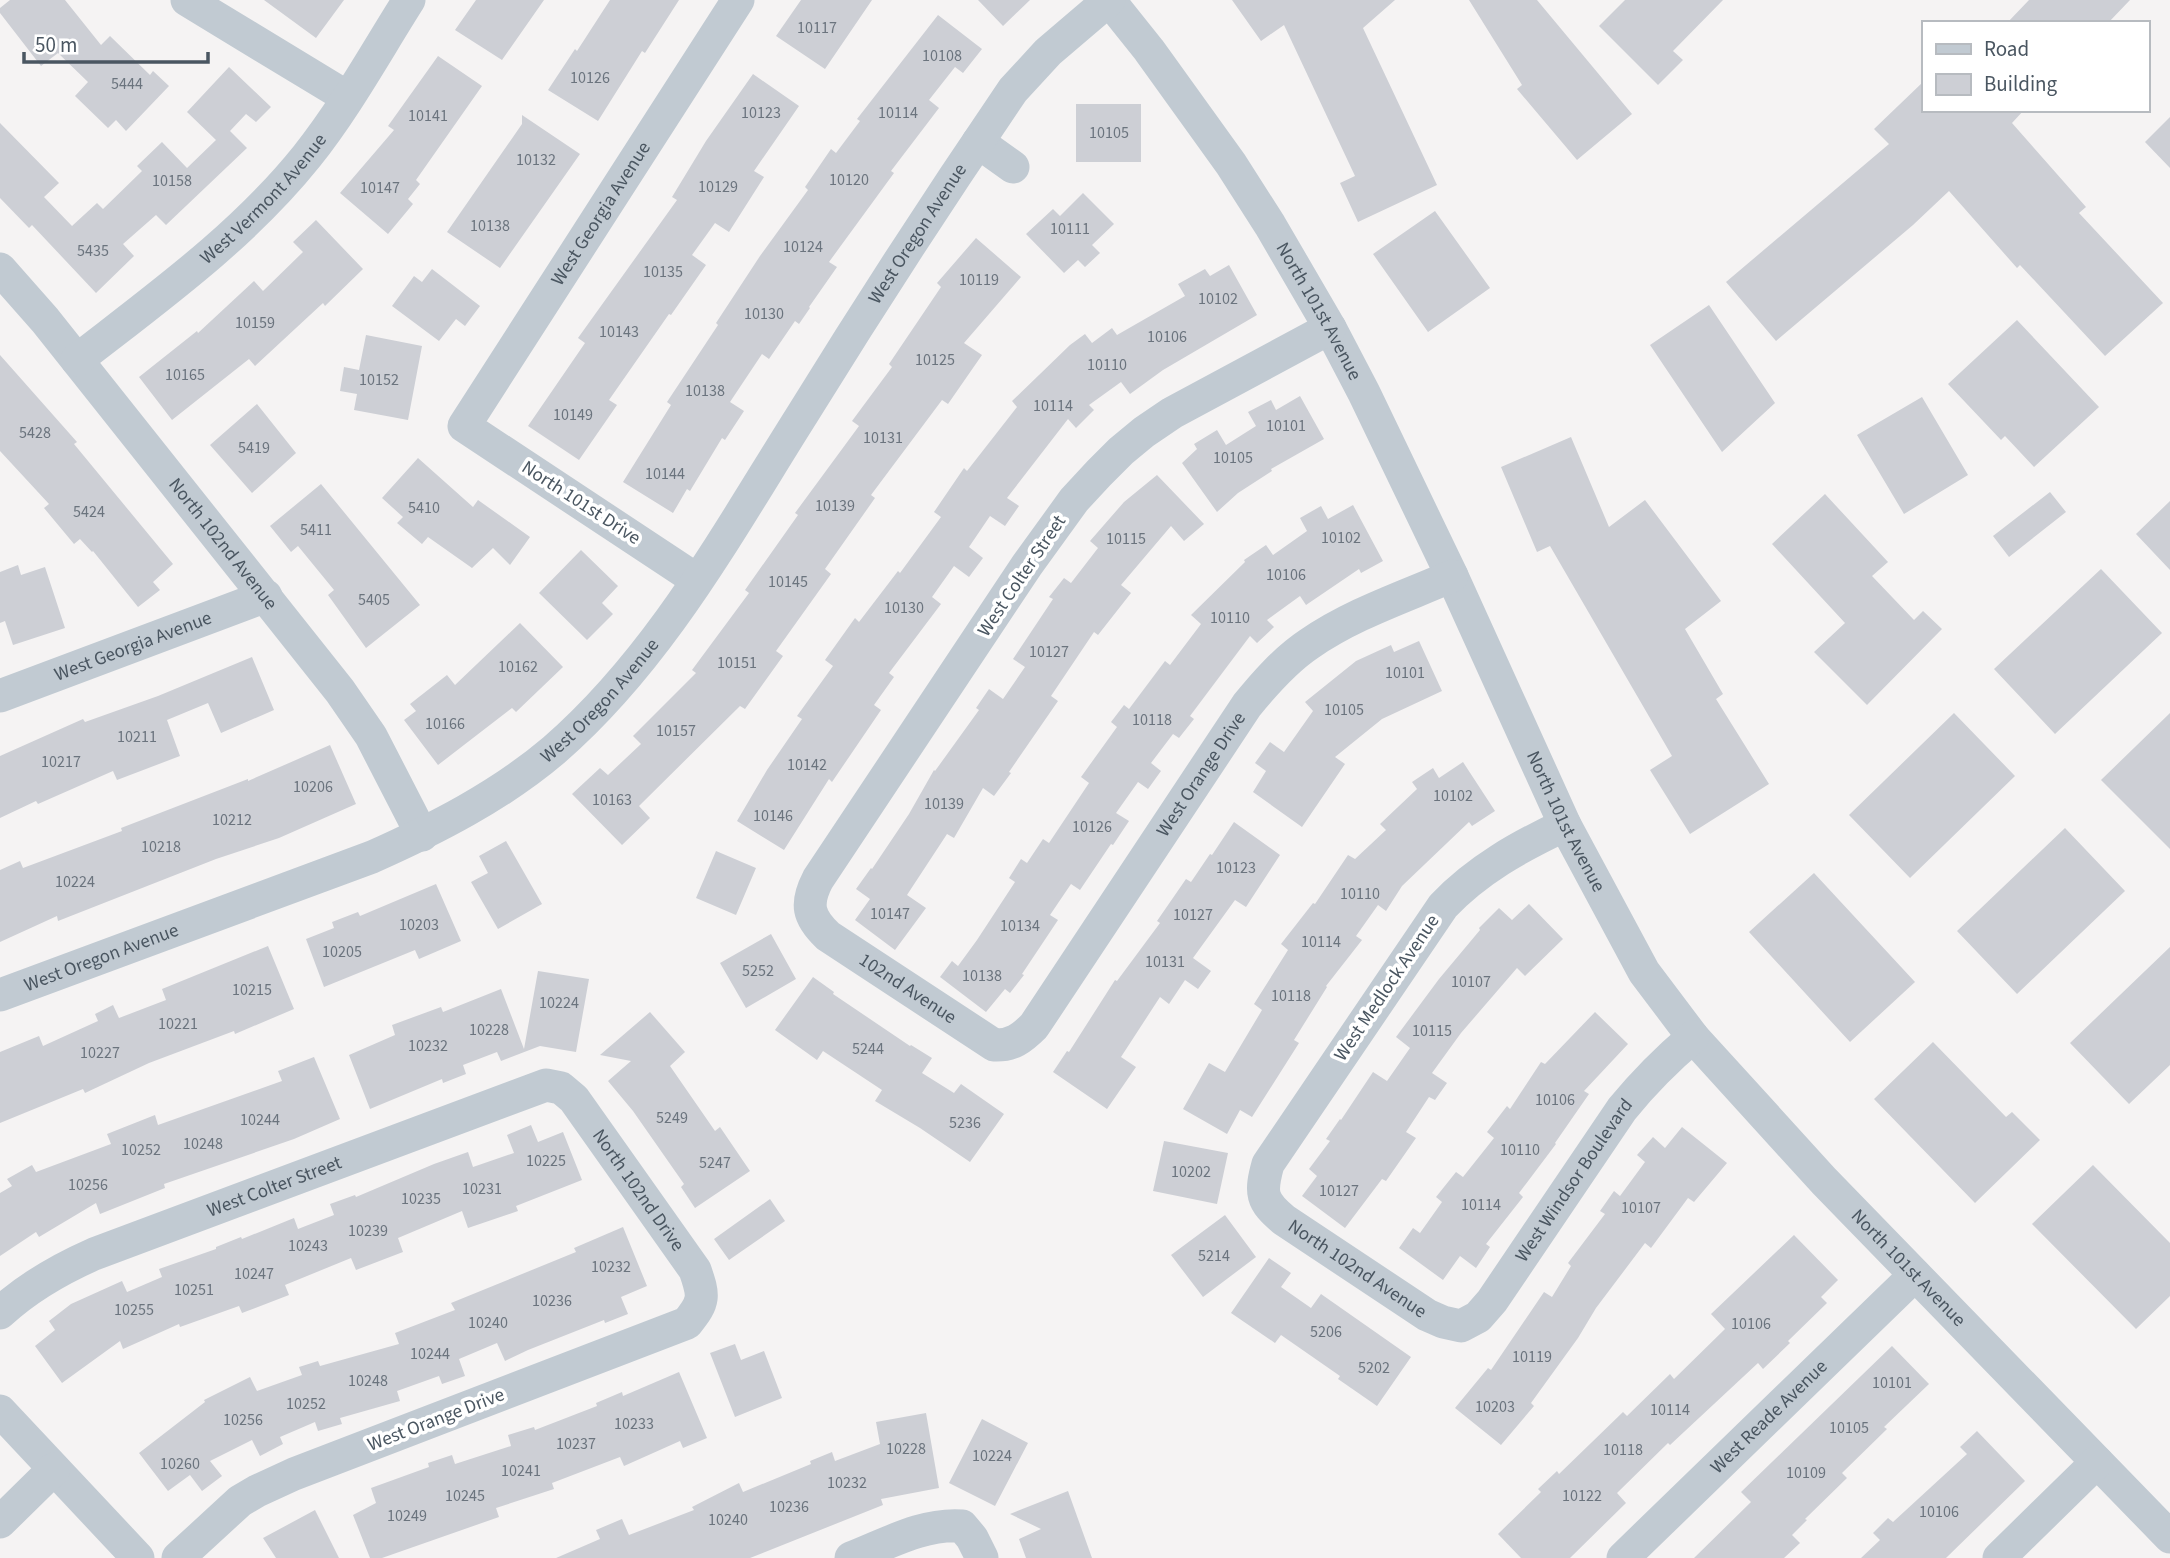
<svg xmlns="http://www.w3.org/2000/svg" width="2170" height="1558" font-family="'Source Sans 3',sans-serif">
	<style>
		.building { fill: #cdcfd5 }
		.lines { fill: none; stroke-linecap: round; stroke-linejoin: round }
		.minor { stroke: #c1cad2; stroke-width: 33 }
		.labels { text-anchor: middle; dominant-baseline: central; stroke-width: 7; stroke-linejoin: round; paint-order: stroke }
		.number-label { font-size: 16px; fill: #6b747e }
		.street-label { font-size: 19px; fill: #4a5661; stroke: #fff }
	</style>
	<rect width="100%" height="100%" fill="#f5f3f3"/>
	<path class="building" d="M10,0H65L101,45L110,36L150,75L153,71L169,86L126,131L116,120L108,128L75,96L88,82L58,53L41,66L0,13V8Z
		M264,0H344L316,38Z
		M476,0H544L502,60L455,30Z
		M610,0H679L645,53L642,51L598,121L548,90L575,49L577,51Z
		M801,0H872L825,69L776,36Z
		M978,0H1030L1003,26Z
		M1232,0H1395L1363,28L1437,185L1358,222L1340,183L1355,176L1284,25L1261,41Z
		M1469,0H1537L1632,114L1577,160L1517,89L1522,85Z
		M1625,0H1723L1673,51L1683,60L1658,85L1599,26Z
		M2029,0H2130L2108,23H2007Z
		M938,15L982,49L963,73L955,67L929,100L939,108L891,171L894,173L829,262L837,267L809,307L810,308L799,324L795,321L769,359L762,354L730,402L744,411L725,440L722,438L690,491L687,489L673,513L623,482L671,405L667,402L718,325L716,323L760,256L808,190L805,187L831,149L836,153L860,121L857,119Z
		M438,56L482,86L416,180L420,184L408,199L413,204L388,234L340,193L394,130L388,126Z
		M229,67L271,107L256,122L246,114L230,131L247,148L166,225L156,215L123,244L134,256L96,293L32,225L29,228L0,198V123L59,183L44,197L72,226L97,203L103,209L142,171L137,166L162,142L187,168L216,140L187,112Z
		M753,74L799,106L754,171L764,177L729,232L715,223L692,255L706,265L671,315L669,314L609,400L617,405L579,460L528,426L585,343L578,338L677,200L672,197L706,141Z
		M1923,82V110H2024L2012,123L2086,207L2079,213L2163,303L2105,356L2020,265L2017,268L1949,191L1913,225L1776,341L1726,282L1889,144L1874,129Z
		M1076,104H1141V162H1076Z
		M522,115L580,154L500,268L447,232L522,124Z
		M2170,117V168L2145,142Z
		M1083,193L1114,224L1092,245L1100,253L1085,267L1078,260L1064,273L1026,234L1053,209L1060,216Z
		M1435,211L1490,288L1428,332L1373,254Z
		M316,220L363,269L325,306L323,303L255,366L249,359L172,420L139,377L197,331L198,333L254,281L263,291L303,252L293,242Z
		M976,238L1021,277L964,343L982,355L948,404L942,400L871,495L875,498L825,569L831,574L776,651L783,656L745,709L740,706L639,806L650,818L622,845L572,794L600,768L608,775L641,744L633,736L696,673L692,670L749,593L745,590L798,515L795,513L859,426L852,421L892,367L889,364L941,287L937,283Z
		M1229,265L1257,315L1163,370L1130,394L1121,382L1089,405L1094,410L1076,428L1068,419L1007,498L1019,506L1005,526L990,516L969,547L983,558L969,577L954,566L932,597L941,604L889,673L894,677L874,705L881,710L832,782L829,779L784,850L737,821L767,770L802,719L797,716L833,666L825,660L855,618L859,622L898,571L900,573L941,517L934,512L964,468L967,471L1017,407L1012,401L1070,345L1085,334L1092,343L1112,328L1117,335L1185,296L1178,284L1205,269L1210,276Z
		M432,269L480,306L465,326L456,319L439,341L392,306L414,276L422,282Z
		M1709,305L1775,403L1722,452L1650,345Z
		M2017,320L2099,407L2034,467L2005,436L2001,440L1948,384Z
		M366,335L422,346L408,420L354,410L357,394L340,391L344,367L359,370Z
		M0,355L77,442L74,444L173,564L153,582L160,590L138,607L93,551L92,552L80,539L74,544L44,508L49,504L0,451Z
		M1300,396L1324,439L1271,469L1272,471L1238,493L1217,512L1182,463L1197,449L1194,444L1217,430L1226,445L1256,426L1248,412L1271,400L1276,410Z
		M1922,397L1968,475L1904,514L1857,435Z
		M257,404L296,453L252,493L210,445Z
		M1571,437L1609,527L1645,500L1721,601L1685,629L1723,694L1716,699L1769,784L1690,834L1650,770L1672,756L1550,546L1537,552L1501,467Z
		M418,458L473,507L478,500L530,537L510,565L493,548L472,568L428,537L422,544L397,523L403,517L382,498Z
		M1157,475L1204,524L1184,541L1171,526L1121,585L1131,593L1098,635L1094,632L1051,696L1058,701L1009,772L1011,773L994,796L983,788L954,838L947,834L907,895L926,908L895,950L855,920L870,899L856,889L871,868L872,869L909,814L934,770L935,771L979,710L976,708L989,689L1003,699L1025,667L1013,659L1053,599L1049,597L1064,578L1071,583L1098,548L1090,541L1124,502Z
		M321,484L420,605L366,648L328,595L334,590L298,546L291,552L270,526Z
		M2050,492L2066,512L2009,557L1993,536Z
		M1825,494L1888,562L1872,576L1914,620L1923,611L1942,629L1867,705L1814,652L1845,623L1772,544Z
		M2170,501V570L2136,534Z
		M1353,505L1383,561L1361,573L1359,569L1306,605L1300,596L1267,620L1274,627L1257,643L1250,636L1190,716L1194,719L1179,738L1173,734L1151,763L1161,771L1148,789L1138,782L1116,813L1129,821L1113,845L1111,844L1080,890L1071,884L1050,915L1058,920L1022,974L1024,975L1010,993L1005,989L986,1012L940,977L952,961L958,966L977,940L1015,882L1009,878L1021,859L1027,863L1043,839L1049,843L1089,783L1081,777L1117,727L1111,722L1124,705L1129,709L1165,661L1170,665L1201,624L1191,615L1245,562L1244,560L1266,545L1273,555L1307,531L1300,518L1321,506L1328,519Z
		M581,550L618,586L602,603L613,614L587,640L539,593Z
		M18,565L21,575L45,567L65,628L13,645L5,621L0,623V572Z
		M2101,569L2162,633L2055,734L1994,669Z
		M520,623L563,667L516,712L512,708L438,765L404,720L416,711L410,704L447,675L455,685Z
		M1419,641L1442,691L1382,719L1335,757L1345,764L1302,827L1253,792L1266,771L1255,763L1270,742L1284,752L1313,711L1305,702L1356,661L1391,645L1394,652Z
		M252,657L274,710L221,733L208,703L167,720L180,756L117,780L113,771L38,804L36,801L0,818V756L83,719L85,722L158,696Z
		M1954,713L2015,776L1910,878L1849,815Z
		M2170,713V849L2101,780Z
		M330,745L356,804L279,838L216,859L58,921L57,916L0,942V870L20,861L23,868L122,831L121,828L248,779V781Z
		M1463,762L1495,811L1472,826L1469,822L1402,886L1386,911L1378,905L1356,936L1362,940L1326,986L1327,987L1294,1040L1299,1043L1252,1117L1240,1110L1227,1134L1183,1109L1209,1063L1225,1072L1262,1010L1254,1004L1288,950L1281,944L1313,903L1315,904L1348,855L1355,859L1386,830L1380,824L1417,789L1412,782L1433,768L1439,778Z
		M1234,822L1280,855L1246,907L1235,900L1193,958L1211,971L1198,989L1185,980L1169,1004L1160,997L1121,1057L1136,1067L1107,1109L1053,1072L1067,1051L1069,1052L1115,980L1117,981L1160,923L1157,921L1186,879L1191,882L1210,854L1212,855Z
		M2065,828L2125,891L2017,994L1957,931Z
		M506,841L542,904L498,929L471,882L488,873L479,856Z
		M716,851L756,868L736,915L696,898Z
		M1814,873L1915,982L1850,1042L1749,932Z
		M436,884L461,941L419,959L415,950L324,987L306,939L334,928L332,922L358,912L360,916Z
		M1529,904L1563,939L1525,976L1517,968L1461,1033L1432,1073L1447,1083L1435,1100L1429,1097L1406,1132L1416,1138L1386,1181L1382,1179L1345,1228L1302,1196L1317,1176L1309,1169L1330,1141L1326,1139L1340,1119L1341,1120L1373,1072L1387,1081L1410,1048L1396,1037L1439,979L1480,930L1479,928L1499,908L1512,920Z
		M771,934L796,979L746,1008L720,963Z
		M268,946L294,1009L235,1034L234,1031L149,1063L85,1093L83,1089L0,1123V1052L39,1036L43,1046L98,1021L95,1014L113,1005L119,1018L166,1000L162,989Z
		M2170,947V1065L2129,1104L2070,1043Z
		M538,971L589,979L576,1052L540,1046L501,1061L497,1052L463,1065L466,1074L443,1083L442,1079L370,1109L349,1055L395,1035L392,1025L441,1007L443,1012L501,989L524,1049Z
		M813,977L834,992L833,994L910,1046L911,1045L932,1058L922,1073L954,1093L961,1084L1004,1114L970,1162L920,1128L875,1101L882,1090L823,1051L817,1060L775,1030Z
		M650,1012L685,1052L670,1066L715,1131L720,1127L750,1171L695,1208L681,1187L684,1184L633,1111L608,1081L631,1061L600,1055Z
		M1595,1012L1628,1044L1584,1091L1589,1094L1555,1143L1556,1144L1519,1193L1523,1197L1486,1244L1490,1247L1476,1268L1460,1256L1443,1280L1399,1248L1413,1228L1420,1233L1442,1202L1436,1197L1456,1172L1463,1177L1494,1138L1487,1132L1507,1106L1510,1109L1541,1062L1545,1064Z
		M1933,1042L2006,1117L2012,1112L2040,1140L1975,1203L1874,1099Z
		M314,1057L340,1119L294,1139L164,1184L165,1188L100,1214L96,1203L39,1237L36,1232L0,1256V1193L12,1186L7,1179L32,1165L36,1172L111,1144L107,1134L155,1115L158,1125L282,1081L278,1071Z
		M531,1125L538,1142L563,1132L582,1180L516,1206L518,1211L468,1228L462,1211L398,1238L403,1252L356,1270L351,1258L285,1285L289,1295L242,1313L239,1306L180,1327L179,1324L123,1349L120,1341L62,1383L35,1346L55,1330L49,1321L71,1304L122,1281L127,1292L162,1277L159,1269L216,1249V1247L241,1237L242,1239L294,1218L298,1229L334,1215L330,1204L355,1195L356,1197L434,1164L468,1152L473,1167L514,1153L507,1135Z
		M1682,1127L1727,1163L1694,1202L1688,1198L1651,1248L1645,1243L1596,1308L1578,1338L1531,1403L1534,1406L1501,1445L1455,1408L1488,1368L1491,1370L1544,1292L1552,1297L1571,1266L1568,1263L1605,1214L1600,1211L1614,1191L1620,1196L1645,1162L1637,1155L1653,1137L1665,1148Z
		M1164,1141L1228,1153L1217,1204L1153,1191Z
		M2093,1165L2170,1243V1296L2136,1329L2032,1224Z
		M770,1199L785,1221L729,1260L714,1239Z
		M1225,1215L1256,1257L1203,1297L1171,1255Z
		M623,1227L647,1286L621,1297L628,1314L605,1323L604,1320L528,1350L505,1361L497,1343L459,1359L465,1376L442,1384L439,1376L397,1391L400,1401L340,1418L342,1424L318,1431L315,1422L280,1437L283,1444L260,1456L252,1440L210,1461L222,1476L202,1491L190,1475L168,1491L139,1453L205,1402L204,1400L250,1377L257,1391L302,1375L299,1367L318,1361L320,1366L399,1344L395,1333L455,1310L451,1303L576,1252L574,1248Z
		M1794,1235L1838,1280L1821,1297L1827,1303L1788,1341L1790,1343L1763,1369L1758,1363L1670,1445L1668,1443L1617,1493L1626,1503L1570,1558H1521L1498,1534L1541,1492L1538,1489L1557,1471L1559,1474L1623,1412L1627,1416L1670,1374L1674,1379L1725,1329L1711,1314Z
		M1269,1258L1291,1273L1281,1287L1311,1308L1321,1294L1411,1357L1377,1406L1338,1379L1340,1376L1281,1335L1275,1343L1231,1313Z
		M735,1344L741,1360L764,1351L782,1398L735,1417L710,1353Z
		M1892,1346L1929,1384L1884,1427L1887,1429L1842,1473L1847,1478L1805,1519L1807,1520L1792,1535L1800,1543L1784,1558H1694L1751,1502L1741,1492Z
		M679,1372L707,1438L683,1448L680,1441L624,1466L620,1457L552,1483L554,1489L496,1508L499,1517L382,1558H370L353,1515L376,1503L371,1488L429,1467L428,1463L452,1455L455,1464L511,1446L508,1435L534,1427L535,1430L597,1406L596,1403L622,1392L623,1396Z
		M926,1413L939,1488L881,1499L883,1505L750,1558H556L600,1539L596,1530L622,1519L629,1535L694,1510L692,1507L739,1483L743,1492L811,1464L810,1461L832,1452L835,1461L880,1444L876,1422Z
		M982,1419L1028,1443L995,1506L949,1483Z
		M1977,1431L2025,1481L1946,1558H1861L1880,1540L1873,1533L1888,1518L1893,1522L1967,1454L1960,1447Z
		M1068,1491L1092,1558H1026L1019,1539L1041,1529L1010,1514Z
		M315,1510L339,1558H276L263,1538Z"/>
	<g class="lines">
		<g class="minor">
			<path d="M187,0L347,97"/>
			<path id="s1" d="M1109,0L1149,50L1231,164L1270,225L1330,328L1364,393L1452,576L1565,825L1644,972L1693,1037L1824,1181L2170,1537"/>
			<path d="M978,142L1013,167"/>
			<path id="s2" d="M0,269L45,320L340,691L371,736L422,835"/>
			<path id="s3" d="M1330,328L1172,413L1144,432L1121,451L1099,473L1074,500L1027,565L818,879C805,904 808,917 828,936L994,1045C1012,1046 1022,1038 1034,1026L1247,705C1265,683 1285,660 1309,644C1352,614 1404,597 1452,576"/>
			<path id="s4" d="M77,360C158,297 243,236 307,156C346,107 376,52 409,0"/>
			<path id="s5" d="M697,580L464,426L738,0"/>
			<path id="s6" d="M0,696L266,596"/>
			<path id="s7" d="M1565,825C1520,846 1477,870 1443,906L1268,1164C1260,1193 1261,1201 1284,1220L1427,1315L1443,1322L1461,1326L1478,1317L1492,1301L1622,1109C1644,1082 1667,1059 1693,1037"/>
			<path id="s8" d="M0,995L372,857C435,829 500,796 554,750C660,658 728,532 802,415C870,305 940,197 1013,90L1048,52L1109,0"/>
			<path id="s9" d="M0,1313C28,1287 60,1269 94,1254L546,1085L561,1088L574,1099L695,1270C704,1296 705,1301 687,1323L294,1474L257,1491L240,1501L178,1558"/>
			<path d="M0,1411L138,1558"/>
			<path d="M0,1522L54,1469"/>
			<path d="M851,1558C887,1544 923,1523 962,1526L972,1538L982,1558"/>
			<path id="s10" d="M1623,1558L1915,1275"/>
			<path d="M1999,1558L2097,1462"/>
		</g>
	</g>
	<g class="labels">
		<g class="number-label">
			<text x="817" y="28">10117</text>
			<text x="942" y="56">10108</text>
			<text x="590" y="78">10126</text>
			<text x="127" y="84">5444</text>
			<text x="761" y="113">10123</text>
			<text x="898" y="113">10114</text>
			<text x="428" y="116">10141</text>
			<text x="1109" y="133">10105</text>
			<text x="536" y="160">10132</text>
			<text x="849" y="180">10120</text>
			<text x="172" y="181">10158</text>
			<text x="718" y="187">10129</text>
			<text x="380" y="188">10147</text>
			<text x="490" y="226">10138</text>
			<text x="1070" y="229">10111</text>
			<text x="803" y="247">10124</text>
			<text x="93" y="251">5435</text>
			<text x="663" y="272">10135</text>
			<text x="979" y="280">10119</text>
			<text x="1218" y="299">10102</text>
			<text x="764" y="314">10130</text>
			<text x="255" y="323">10159</text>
			<text x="619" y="332">10143</text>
			<text x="1167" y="337">10106</text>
			<text x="935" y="360">10125</text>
			<text x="1107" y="365">10110</text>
			<text x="185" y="375">10165</text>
			<text x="379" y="380">10152</text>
			<text x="705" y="391">10138</text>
			<text x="1053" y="406">10114</text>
			<text x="573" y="415">10149</text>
			<text x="1286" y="426">10101</text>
			<text x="35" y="433">5428</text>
			<text x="883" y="438">10131</text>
			<text x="254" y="448">5419</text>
			<text x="1233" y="458">10105</text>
			<text x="665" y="474">10144</text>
			<text x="835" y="506">10139</text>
			<text x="424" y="508">5410</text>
			<text x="89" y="512">5424</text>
			<text x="316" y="530">5411</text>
			<text x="1341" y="538">10102</text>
			<text x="1126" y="539">10115</text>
			<text x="1286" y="575">10106</text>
			<text x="788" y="582">10145</text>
			<text x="374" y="600">5405</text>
			<text x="904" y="608">10130</text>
			<text x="1230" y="618">10110</text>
			<text x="1049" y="652">10127</text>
			<text x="737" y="663">10151</text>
			<text x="518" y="667">10162</text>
			<text x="1405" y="673">10101</text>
			<text x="1344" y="710">10105</text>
			<text x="1152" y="720">10118</text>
			<text x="445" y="724">10166</text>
			<text x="676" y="731">10157</text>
			<text x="137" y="737">10211</text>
			<text x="61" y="762">10217</text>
			<text x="807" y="765">10142</text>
			<text x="313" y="787">10206</text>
			<text x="1453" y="796">10102</text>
			<text x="612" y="800">10163</text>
			<text x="944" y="804">10139</text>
			<text x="773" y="816">10146</text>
			<text x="232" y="820">10212</text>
			<text x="1092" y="827">10126</text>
			<text x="161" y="847">10218</text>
			<text x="1236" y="868">10123</text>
			<text x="75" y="882">10224</text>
			<text x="1360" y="894">10110</text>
			<text x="890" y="914">10147</text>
			<text x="1193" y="915">10127</text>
			<text x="419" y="925">10203</text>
			<text x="1020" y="926">10134</text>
			<text x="1321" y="942">10114</text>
			<text x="342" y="952">10205</text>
			<text x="1165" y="962">10131</text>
			<text x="758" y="971">5252</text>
			<text x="982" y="976">10138</text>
			<text x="1471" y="982">10107</text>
			<text x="252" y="990">10215</text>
			<text x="1291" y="996">10118</text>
			<text x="559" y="1003">10224</text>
			<text x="178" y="1024">10221</text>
			<text x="489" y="1030">10228</text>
			<text x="1432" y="1031">10115</text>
			<text x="428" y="1046">10232</text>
			<text x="868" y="1049">5244</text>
			<text x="100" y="1053">10227</text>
			<text x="1555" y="1100">10106</text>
			<text x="672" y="1118">5249</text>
			<text x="260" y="1120">10244</text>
			<text x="965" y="1123">5236</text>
			<text x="203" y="1144">10248</text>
			<text x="141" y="1150">10252</text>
			<text x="1520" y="1150">10110</text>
			<text x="546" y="1161">10225</text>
			<text x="715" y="1163">5247</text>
			<text x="1191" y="1172">10202</text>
			<text x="88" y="1185">10256</text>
			<text x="482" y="1189">10231</text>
			<text x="1339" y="1191">10127</text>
			<text x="421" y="1199">10235</text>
			<text x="1481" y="1205">10114</text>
			<text x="1641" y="1208">10107</text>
			<text x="368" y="1231">10239</text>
			<text x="308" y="1246">10243</text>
			<text x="1214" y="1256">5214</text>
			<text x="611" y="1267">10232</text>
			<text x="254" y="1274">10247</text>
			<text x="194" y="1290">10251</text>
			<text x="552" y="1301">10236</text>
			<text x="134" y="1310">10255</text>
			<text x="488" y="1323">10240</text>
			<text x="1751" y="1324">10106</text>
			<text x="1326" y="1332">5206</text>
			<text x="430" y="1354">10244</text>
			<text x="1532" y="1357">10119</text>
			<text x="1374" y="1368">5202</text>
			<text x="368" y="1381">10248</text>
			<text x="1892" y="1383">10101</text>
			<text x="306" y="1404">10252</text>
			<text x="1495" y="1407">10203</text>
			<text x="1670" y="1410">10114</text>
			<text x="243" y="1420">10256</text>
			<text x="634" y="1424">10233</text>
			<text x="1849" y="1428">10105</text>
			<text x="576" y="1444">10237</text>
			<text x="906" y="1449">10228</text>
			<text x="1623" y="1450">10118</text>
			<text x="992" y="1456">10224</text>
			<text x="180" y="1464">10260</text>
			<text x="521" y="1471">10241</text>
			<text x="1806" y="1473">10109</text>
			<text x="847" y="1483">10232</text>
			<text x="465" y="1496">10245</text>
			<text x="1582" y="1496">10122</text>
			<text x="789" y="1507">10236</text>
			<text x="1939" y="1512">10106</text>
			<text x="407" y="1516">10249</text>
			<text x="728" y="1520">10240</text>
		</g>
		<g class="street-label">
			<text stroke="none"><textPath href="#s4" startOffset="247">West Vermont Avenue</textPath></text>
			<text stroke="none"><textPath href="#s5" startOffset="532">West Georgia Avenue</textPath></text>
			<text stroke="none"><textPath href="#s8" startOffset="1242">West Oregon Avenue</textPath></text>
			<text stroke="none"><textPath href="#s1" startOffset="376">North 101st Avenue</textPath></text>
			<text transform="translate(581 503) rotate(33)">North 101st Drive</text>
			<text stroke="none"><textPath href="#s2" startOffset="354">North 102nd Avenue</textPath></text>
			<text transform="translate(1022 576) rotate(-56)">West Colter Street</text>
			<text stroke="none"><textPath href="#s6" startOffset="142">West Georgia Avenue</textPath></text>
			<text stroke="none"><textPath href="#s8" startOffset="676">West Oregon Avenue</textPath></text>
			<text stroke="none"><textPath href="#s3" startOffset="1379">West Orange Drive</textPath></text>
			<text stroke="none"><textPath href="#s1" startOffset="943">North 101st Avenue</textPath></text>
			<text stroke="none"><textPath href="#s8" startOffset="108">West Oregon Avenue</textPath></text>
			<text stroke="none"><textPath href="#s3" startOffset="928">102nd Avenue</textPath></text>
			<text transform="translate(1387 988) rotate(-56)">West Medlock Avenue</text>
			<text stroke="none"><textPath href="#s7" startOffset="917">West Windsor Boulevard</textPath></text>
			<text stroke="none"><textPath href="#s9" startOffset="304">West Colter Street</textPath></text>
			<text stroke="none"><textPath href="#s9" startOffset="738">North 102nd Drive</textPath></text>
			<text stroke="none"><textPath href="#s7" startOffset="611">North 102nd Avenue</textPath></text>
			<text stroke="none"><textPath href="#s1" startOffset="1510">North 101st Avenue</textPath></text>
			<text stroke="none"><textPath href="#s10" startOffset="203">West Reade Avenue</textPath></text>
			<text transform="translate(436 1420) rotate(-21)">West Orange Drive</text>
		</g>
	</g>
	<rect x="1922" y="21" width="228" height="91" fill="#ffffff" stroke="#b7bbc0" stroke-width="2"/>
	<rect x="1936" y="44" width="35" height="10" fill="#c1cad2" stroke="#b7bbc0" stroke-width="2"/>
	<text x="1984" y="56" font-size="21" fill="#4a5661">Road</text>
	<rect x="1936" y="74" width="35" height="21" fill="#cdcfd5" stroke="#b7bbc0" stroke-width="2"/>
	<text x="1984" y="91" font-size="21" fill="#4a5661">Building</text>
	<path d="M24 52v10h184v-10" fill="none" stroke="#4a5661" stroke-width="3.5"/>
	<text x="35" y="52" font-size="21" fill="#4a5661" stroke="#ffffff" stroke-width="5" paint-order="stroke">50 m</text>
</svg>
